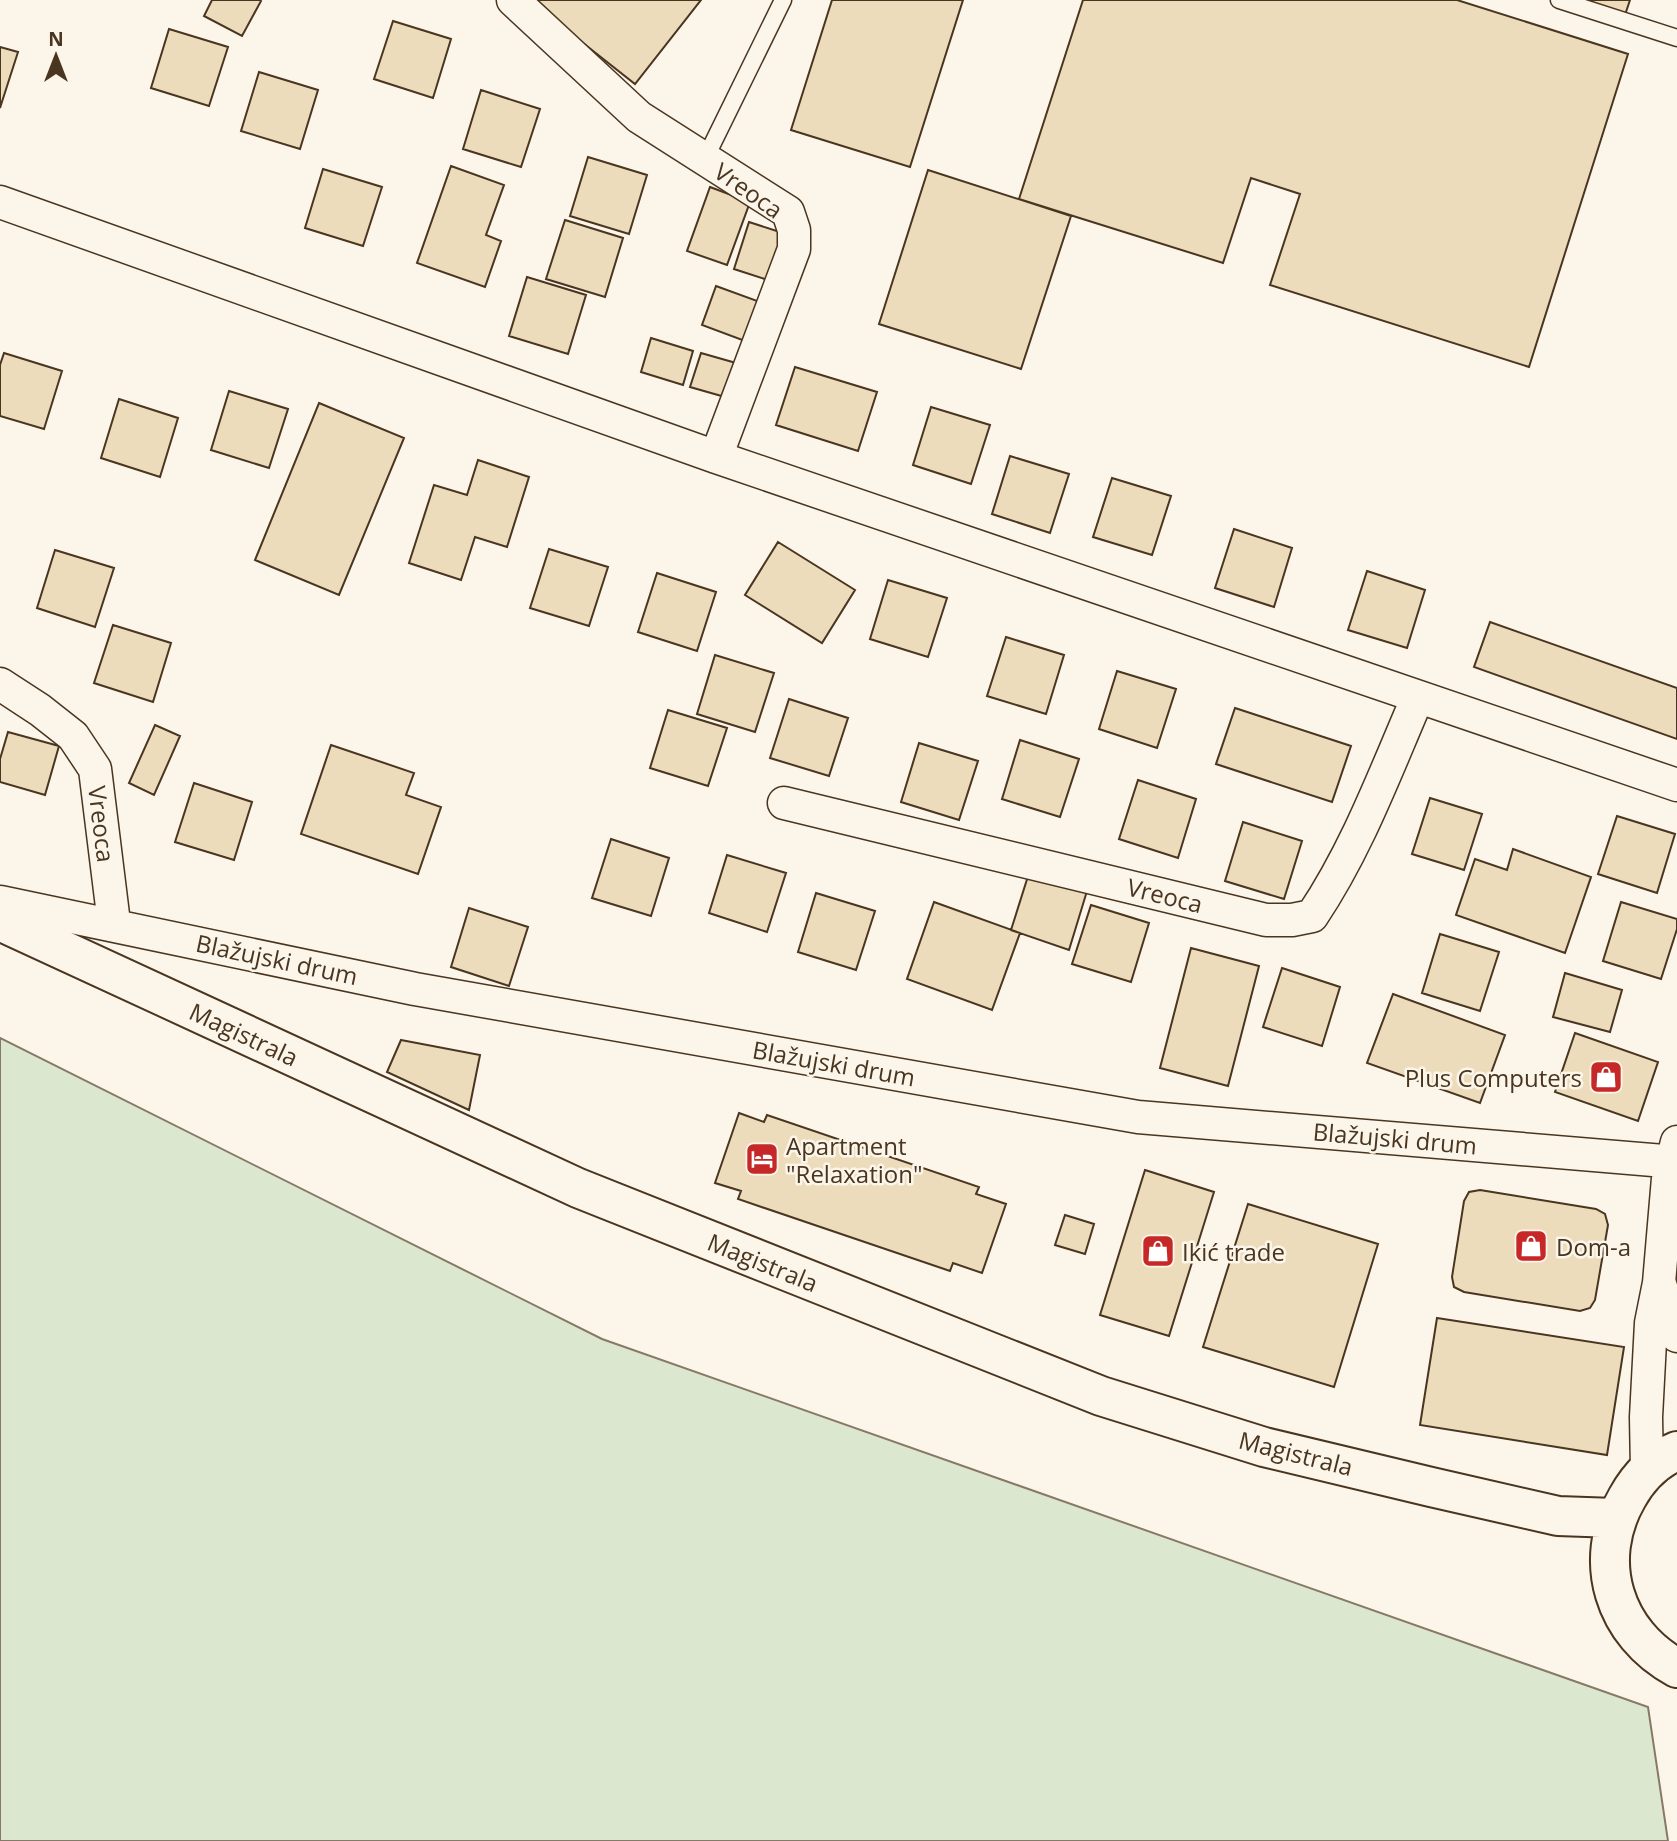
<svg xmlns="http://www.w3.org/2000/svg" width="1677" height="1841" font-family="'Open Sans',sans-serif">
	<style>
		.green { fill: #dce7d0; stroke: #887966; stroke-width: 2 }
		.building { fill: #ecdcbc; stroke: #4a3520; stroke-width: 2 }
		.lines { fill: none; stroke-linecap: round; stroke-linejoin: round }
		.service-casing { stroke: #4a3520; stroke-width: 19 }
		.minor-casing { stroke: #4a3520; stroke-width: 35 }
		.secondary-casing { stroke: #4a3520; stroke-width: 42 }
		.service { stroke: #fbf6e9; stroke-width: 16 }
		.minor { stroke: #fbf6e9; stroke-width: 32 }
		.secondary { stroke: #fbf6e9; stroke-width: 38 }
		.labels { text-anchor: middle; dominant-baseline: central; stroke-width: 5; stroke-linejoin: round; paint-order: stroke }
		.street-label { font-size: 24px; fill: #4a3520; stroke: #fbf6e9 }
		.poi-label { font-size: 24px; fill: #4a3520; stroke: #fbf6e9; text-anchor: start }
	</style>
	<rect width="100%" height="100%" fill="#fbf6e9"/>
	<path class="green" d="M0,1038L602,1339L1648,1707L1668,1841H0Z"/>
	<path class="building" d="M212,0H260L261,1L242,36L204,16Z
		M533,0H701L635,84L531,2Z
		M832,0H963L910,167L791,130Z
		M1083,0H1457L1628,54L1529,367L1270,285L1300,194L1251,178L1223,263L1019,199Z
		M1560,0H1630L1623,21Z
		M393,21L451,39L433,98L374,79Z
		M169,29L228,47L209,106L151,88Z
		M0,47L18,52L0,108Z
		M259,72L318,90L300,149L241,131Z
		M481,90L540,109L521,167L463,149Z
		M588,157L647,175L629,234L570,216Z
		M451,166L504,185L486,235L501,241L485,287L417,263Z
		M323,169L382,187L363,246L305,228Z
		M928,170L1071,216L1021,369L879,324Z
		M710,187L750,202L727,265L687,251Z
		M565,220L623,238L605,297L546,279Z
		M749,222L786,234L771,281L734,269Z
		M527,277L586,295L568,354L509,336Z
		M716,286L768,305L753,344L702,325Z
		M651,338L693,351L683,385L641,372Z
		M4,353L62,371L44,429L0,416V365Z
		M701,353L743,365L732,399L690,387Z
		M795,367L877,392L858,451L776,425Z
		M229,391L288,409L269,468L211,450Z
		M119,399L178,418L160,477L101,458Z
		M319,403L404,438L339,595L255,560Z
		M931,407L990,425L971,484L913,465Z
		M1010,456L1069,474L1050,533L992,514Z
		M478,460L529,477L507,547L475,537L461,580L409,563L434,485L467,495Z
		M1112,478L1171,496L1152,555L1093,537Z
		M1234,529L1292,548L1274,607L1215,588Z
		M778,542L855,590L822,643L745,595Z
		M549,549L608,567L589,626L530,608Z
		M55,550L114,568L95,627L37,608Z
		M1367,571L1425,590L1407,648L1348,630Z
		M657,573L716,592L697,651L638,632Z
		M888,580L947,598L928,657L870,639Z
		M1490,622L1677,688V739L1474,667Z
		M113,625L171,643L153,702L94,683Z
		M1006,637L1064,655L1046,714L987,696Z
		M715,655L774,673L755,732L697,714Z
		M1117,671L1176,689L1157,748L1099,729Z
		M789,699L848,718L829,776L770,758Z
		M1235,708L1351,746L1332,802L1216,764Z
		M668,710L727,728L708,786L650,768Z
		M155,725L180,736L154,795L129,783Z
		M8,732L59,746L45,795L0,782V759Z
		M1020,740L1079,759L1060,817L1002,799Z
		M919,743L978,761L959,820L901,802Z
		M331,745L414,773L406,795L441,807L418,874L301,834Z
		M1138,780L1196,799L1178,858L1119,839Z
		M194,783L252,802L234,860L175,842Z
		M1430,798L1482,814L1464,870L1412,854Z
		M1617,816L1675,834L1657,893L1598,874Z
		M1243,822L1302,841L1284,899L1225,881Z
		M611,839L669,858L651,916L592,898Z
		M1513,849L1591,877L1565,953L1456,915L1475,859L1507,870Z
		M727,855L786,873L767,932L709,913Z
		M1029,873L1087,891L1069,950L1011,930Z
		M816,893L875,911L856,970L798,952Z
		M934,902L1020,933L992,1010L907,979Z
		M1621,902L1677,919V929L1661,979L1603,961Z
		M1091,905L1149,923L1131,982L1072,964Z
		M469,908L528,927L509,986L451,967Z
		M1440,934L1499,952L1480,1011L1422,993Z
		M1191,948L1259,966L1228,1086L1160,1068Z
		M1282,968L1340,987L1322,1046L1263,1027Z
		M1565,973L1622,990L1610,1032L1553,1017Z
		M1393,994L1505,1035L1480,1103L1367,1063Z
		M1575,1033L1658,1062L1638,1121L1555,1092Z
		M401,1040L480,1055L469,1110L387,1072Z
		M739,1113L764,1122L767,1115L979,1187L976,1194L1006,1204L982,1273L953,1263L950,1271L738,1199L741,1191L715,1183Z
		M1145,1170L1214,1192L1169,1336L1100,1315Z
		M1480,1190L1596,1209L1605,1214L1608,1225L1595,1300L1590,1308L1580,1311L1464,1292L1454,1287L1452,1277L1464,1201L1469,1192Z
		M1248,1204L1378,1244L1334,1387L1203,1347Z
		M1065,1215L1094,1224L1085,1254L1055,1245Z
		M1437,1318L1624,1347L1607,1455L1420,1425Z"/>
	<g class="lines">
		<defs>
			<path id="service" d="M1559,0L1677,38
				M705,159L783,0"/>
			<path id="minor" d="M513,0L639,117L788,212L794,230V249L716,457
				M0,202L716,457L1677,785
				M0,684L40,710L73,736L95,769L114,923
				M784,803L1266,920H1292L1312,916C1357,849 1385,773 1417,699
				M0,902L415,989L1138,1117L1677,1162
				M1660,1284L1677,1336
				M1647,1471L1646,1417L1651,1323L1659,1283L1668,1178L1677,1142"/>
			<path id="secondary" d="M0,921L578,1188L1101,1396L1264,1447L1431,1487L1558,1516L1615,1518
				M1677,1451C1655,1460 1638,1478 1627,1498C1591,1561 1614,1634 1677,1668"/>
		</defs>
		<use href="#service" class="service-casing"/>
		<use href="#minor" class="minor-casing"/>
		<use href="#secondary" class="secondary-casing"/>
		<use href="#service" class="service"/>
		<use href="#minor" class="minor"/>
		<use href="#secondary" class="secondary"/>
	</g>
	<defs>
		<symbol id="shop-square" viewBox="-11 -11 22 22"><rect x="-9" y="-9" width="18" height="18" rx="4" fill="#c62828" stroke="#fbf6e9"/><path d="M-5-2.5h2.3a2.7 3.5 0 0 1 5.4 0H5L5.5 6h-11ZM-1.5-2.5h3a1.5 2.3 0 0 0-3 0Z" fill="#fff"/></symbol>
		<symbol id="hotel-square" viewBox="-11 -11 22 22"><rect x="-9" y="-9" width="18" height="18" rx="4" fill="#c62828" stroke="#fbf6e9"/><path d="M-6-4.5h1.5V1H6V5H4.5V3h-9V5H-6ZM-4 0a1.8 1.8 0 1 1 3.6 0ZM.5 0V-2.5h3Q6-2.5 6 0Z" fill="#fff"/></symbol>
	</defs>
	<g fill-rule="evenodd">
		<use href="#shop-square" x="1587" y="1058" width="38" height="38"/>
		<use href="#hotel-square" x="743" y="1140" width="38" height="38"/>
		<use href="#shop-square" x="1512" y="1227" width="38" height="38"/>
		<use href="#shop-square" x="1139" y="1232" width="38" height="38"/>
	</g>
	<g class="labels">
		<g class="street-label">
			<text transform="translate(749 190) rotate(35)">Vreoca</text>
			<text transform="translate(102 824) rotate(83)">Vreoca</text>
			<text transform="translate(1165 895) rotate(14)">Vreoca</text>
			<text transform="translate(277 959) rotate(12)">Blažujski drum</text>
			<text transform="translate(244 1034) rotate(25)">Magistrala</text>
			<text transform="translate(834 1063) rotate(10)">Blažujski drum</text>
			<text transform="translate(1395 1138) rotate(5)">Blažujski drum</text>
			<text transform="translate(763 1262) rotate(22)">Magistrala</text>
			<text transform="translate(1296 1453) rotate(14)">Magistrala</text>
		</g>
		<g class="poi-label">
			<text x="1582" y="1077" text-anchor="end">Plus Computers</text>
			<text x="786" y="1145">Apartment<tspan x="786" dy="28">"Relaxation"</tspan></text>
			<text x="1556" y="1246">Dom-a</text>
			<text x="1182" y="1251">Ikić trade</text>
		</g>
	</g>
	<g transform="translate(56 56)" stroke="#fbf6e9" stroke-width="5" paint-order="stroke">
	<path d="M0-5L12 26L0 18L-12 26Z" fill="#4a3520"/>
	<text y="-10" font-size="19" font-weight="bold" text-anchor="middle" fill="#4a3520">N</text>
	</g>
</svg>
